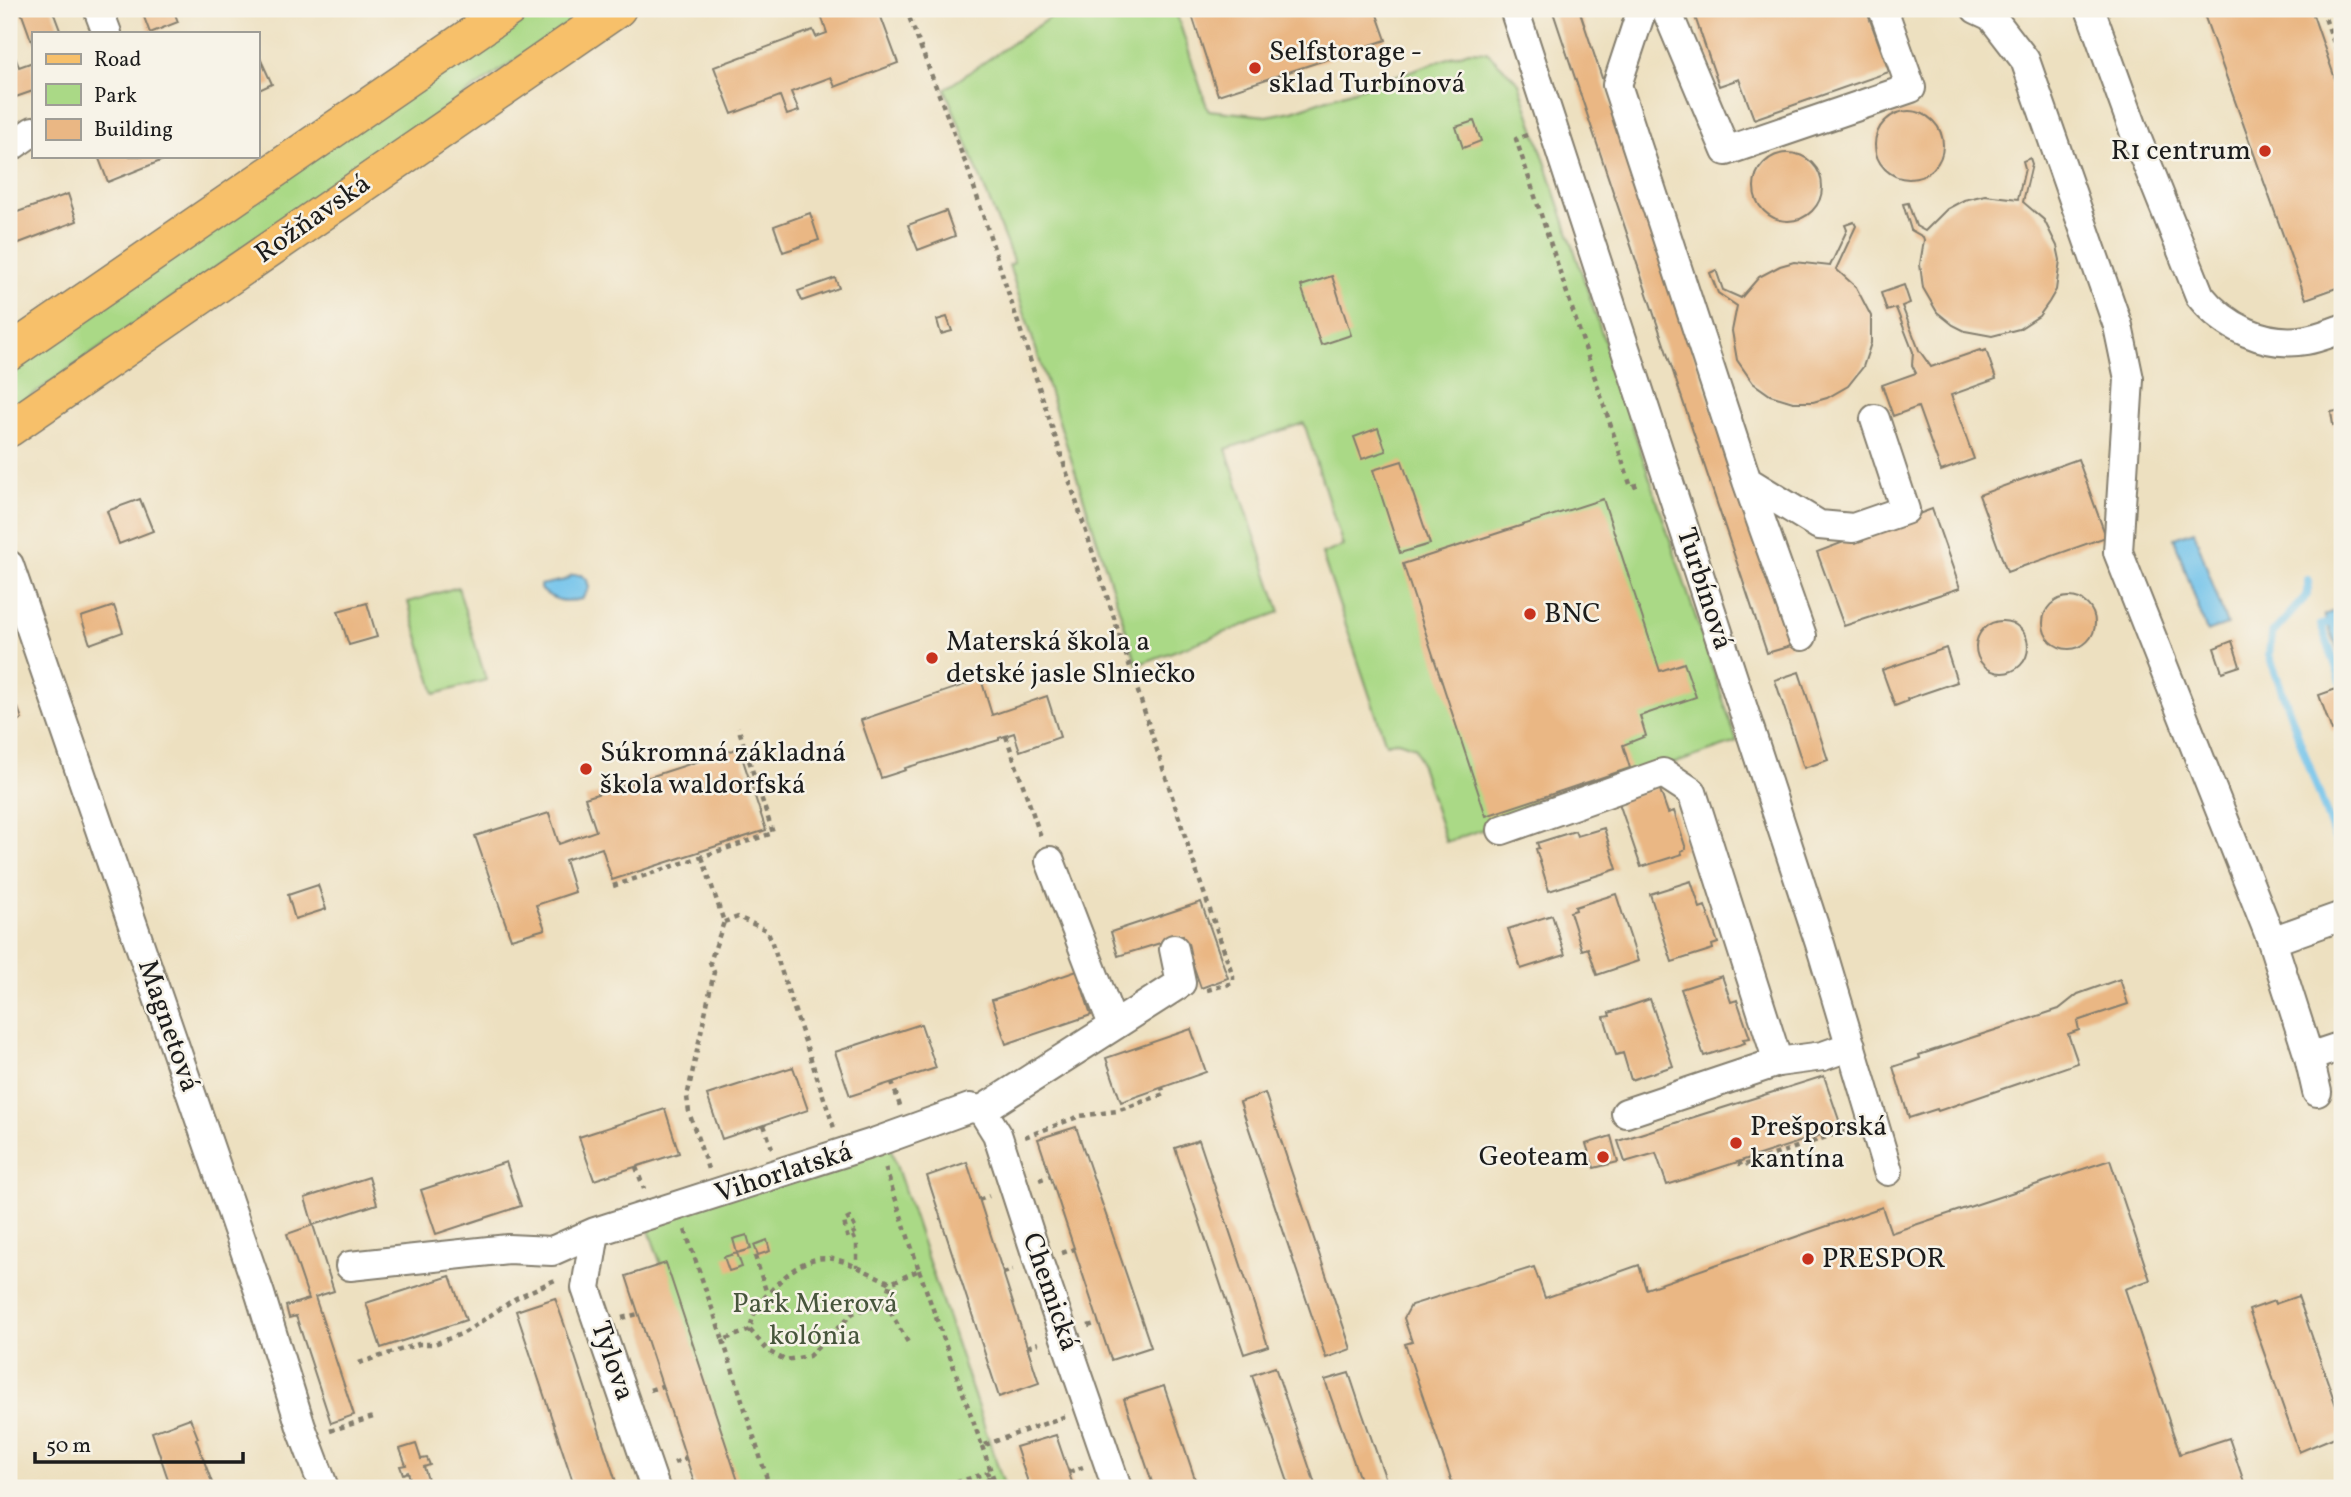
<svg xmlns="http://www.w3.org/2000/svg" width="2351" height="1497" font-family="Vollkorn,serif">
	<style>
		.green { fill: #aad986; stroke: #637a51; stroke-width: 2 }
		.water { fill: #6fc2eb; stroke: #466f84; stroke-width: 2 }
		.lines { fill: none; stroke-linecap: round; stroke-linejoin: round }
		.stream { stroke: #6fc2eb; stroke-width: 8 }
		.building { fill: #eab784 }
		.minor-casing { stroke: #847e6e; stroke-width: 32 }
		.major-casing { stroke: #847e6e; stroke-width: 38 }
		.path { stroke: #847e6e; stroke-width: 4.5; stroke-dasharray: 5 5; stroke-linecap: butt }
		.minor { stroke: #fff; stroke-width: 28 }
		.major { stroke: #f7c06b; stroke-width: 35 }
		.poi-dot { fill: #c8321e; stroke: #f7f3e8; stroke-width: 2.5 }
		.labels { text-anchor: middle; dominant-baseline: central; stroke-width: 5; stroke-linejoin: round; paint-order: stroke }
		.poi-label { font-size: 28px; fill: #1c1c1c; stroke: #f7f3e8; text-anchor: start }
		.street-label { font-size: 28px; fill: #1c1c1c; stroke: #f7f3e8 }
		.park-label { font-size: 28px; fill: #47553c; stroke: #f7f3e8 }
	</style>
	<rect width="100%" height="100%" fill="#f7f3e8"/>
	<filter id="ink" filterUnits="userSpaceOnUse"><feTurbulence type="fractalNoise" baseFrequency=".0143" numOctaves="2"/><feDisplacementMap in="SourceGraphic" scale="14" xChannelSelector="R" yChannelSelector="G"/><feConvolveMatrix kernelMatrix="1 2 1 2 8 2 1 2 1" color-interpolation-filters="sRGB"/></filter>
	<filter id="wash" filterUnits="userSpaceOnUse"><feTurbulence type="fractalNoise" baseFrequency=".00686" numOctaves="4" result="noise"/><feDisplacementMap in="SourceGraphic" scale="28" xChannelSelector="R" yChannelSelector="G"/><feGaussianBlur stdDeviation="1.57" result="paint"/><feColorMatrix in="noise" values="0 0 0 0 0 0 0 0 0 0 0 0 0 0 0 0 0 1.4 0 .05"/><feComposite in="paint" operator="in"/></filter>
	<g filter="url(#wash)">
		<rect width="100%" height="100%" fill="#ede0c0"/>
		<path class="green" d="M533,9H589L9,411V373L297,167Z
			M1062,9H1175L1208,110L1267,116L1292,111L1469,51L1487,52L1519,83L1737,742L1446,842L1415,747L1398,741L1386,744L1322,554L1343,546L1304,423L1226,449L1280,612L1137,665L1009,265L1014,263L945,89Z
			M458,587L486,680L435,694L408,602Z
			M887,1138L1005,1488H739L644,1216Z"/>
		<path class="water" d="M2194,531L2227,625L2207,632L2174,538Z
			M572,575H581L587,580L589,588L582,599C564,603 554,601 540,589V585L565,580Z
			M2342,608V652L2339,653L2324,615Z"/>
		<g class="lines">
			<path class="stream" d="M2308,580V594L2271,635L2269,655L2342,857
				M2328,623L2321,625L2342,683"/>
		</g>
		<g id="blocks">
			<path class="building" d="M20,9H52L61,33H33V45Z
				M141,9H173L178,22L150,33Z
				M819,9H878L898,63L835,87L831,77L791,92L799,111L787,115L780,96L732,114L714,67L813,30L816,37L827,33Z
				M1190,9H1375L1386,40L1218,95Z
				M1552,9H1579L1791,646L1767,653Z
				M1698,9H1866L1889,72L1754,119L1739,79L1719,86L1693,11Z
				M2202,9H2311L2342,99V286L2306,299Z
				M12,49L19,67L33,62V91L10,99L9,50Z
				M260,58L272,84L257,91V59Z
				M1875 145a34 34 0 1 1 68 0a34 34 0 1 1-68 0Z
				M1474,121L1481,141L1463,148L1456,127Z
				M1754 187a34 34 0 1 1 68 0a34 34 0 1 1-68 0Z
				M98,156H173L108,182Z
				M2030,158L2032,164L2023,202L2044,220L2057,246L2060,260L2056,290L2049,302L2039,316L2019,329L1992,336L1965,331L1953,325L1937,312L1923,288L1920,264L1924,240L1923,237L1911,230L1903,204L1908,203L1916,226L1925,231L1947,209L1964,200L1985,195L2018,199L2025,168L2023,161Z
				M68,194L77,221L11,246L9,215Z
				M946,211L955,236L918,250L908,225Z
				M810,213L819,240L783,252L774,226Z
				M1854,222L1856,226L1836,269L1856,287L1871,316V343L1863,367L1848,386L1827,398L1813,402H1793L1770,395L1753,383L1737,360L1732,331L1737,306L1718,293L1710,273L1716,270L1723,290L1741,298L1759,277L1780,266L1794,262L1830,266L1847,230L1845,225Z
				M1332,276L1351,335L1321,345L1301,286Z
				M835,278L839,288L802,301L798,291Z
				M1904,285L1910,303L1902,306L1919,350L1931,367L1980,350L1981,352L1986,350L1996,379L1951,395L1974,459L1941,471L1918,407L1893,416L1882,385L1916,373L1912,365L1913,352L1896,308L1887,311L1881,293Z
				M947,317L952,331L941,334L937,320Z
				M2342,410V423L2333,425L2331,412Z
				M1378,428L1386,451L1362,459L1354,437Z
				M2078,459L2106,537L2007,572L1979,495Z
				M1402,461L1430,544L1400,553L1373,470Z
				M140,499L153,531L119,544L107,511Z
				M1603,499L1660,671L1684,663L1696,697L1640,716L1646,736L1623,745L1630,768L1486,816L1403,564Z
				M1932,509L1960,588L1844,626L1817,552Z
				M2043 623a26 26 0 1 1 52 0a26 26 0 1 1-52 0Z
				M367,603L377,637L349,645L338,611Z
				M114,606L123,632L90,644L81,617Z
				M1976 647a26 26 0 1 1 52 0a26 26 0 1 1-52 0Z
				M2232,641L2240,666L2222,672L2214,648Z
				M1946,648L1957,682L1907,699L1908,701L1895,706L1882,670Z
				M1799,672L1828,760L1804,768L1775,680Z
				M981,679L992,715L1047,696L1060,737L1020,751L1014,733L999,738V740L905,768L906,770L881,778L861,720Z
				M2342,687V727L2332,731L2319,695Z
				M18,708L22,719L9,724V712Z
				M739,748L766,830L612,880L602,848L565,860L575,892L536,905L545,929L511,939L475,836L549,813L559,844L596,831L585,798Z
				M1659,787L1668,813L1674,811L1686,849L1681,851L1682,854L1641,867L1618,800Z
				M1604,828L1617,869L1549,891L1536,849L1539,848L1537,843L1575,831L1577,836Z
				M1691,881L1700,908L1705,906L1718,943L1712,945L1713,949L1672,962L1650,894Z
				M318,885L326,909L295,919L288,895Z
				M1616,894L1638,961L1597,975L1588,948L1582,950L1570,912L1576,910L1575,907Z
				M1201,902L1228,978L1201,988L1183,936L1118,956L1111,932Z
				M1552,915L1565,955L1521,969L1508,929Z
				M1077,971L1091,1015L1006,1044L992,1000Z
				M1722,976L1731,1002L1737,1000L1750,1038L1743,1039L1745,1043L1704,1056L1681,989Z
				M2120,979L2128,1004L2077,1021L2079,1030L2068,1034L2078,1063L1938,1111L1937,1109L1909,1118L1893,1067L1920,1058L1919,1055L2059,1009L2078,994Z
				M1650,999L1673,1066L1631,1080L1623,1053L1616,1055L1604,1017L1610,1016L1609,1013Z
				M921,1024L936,1068L850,1096L835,1052Z
				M1191,1029L1206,1072L1121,1102L1106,1058Z
				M793,1067L808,1110L722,1139L707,1095Z
				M1824,1076L1841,1126L1830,1132L1667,1185L1656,1153L1625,1162L1618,1141Z
				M1265,1093L1351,1349L1326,1358L1240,1102Z
				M665,1109L679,1153L594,1180L579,1137Z
				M1076,1127L1151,1347L1111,1360L1038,1139Z
				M1611,1136L1618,1162L1594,1168L1586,1144Z
				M1199,1140L1268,1346L1244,1354L1175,1148Z
				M2110,1160L2150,1280L2125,1289L2180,1454L2229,1438L2246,1488H1454L1405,1344L1412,1342L1404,1318L1411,1305L1534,1267L1545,1298L1639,1265L1646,1289L1882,1207L1891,1233Z
				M506,1162L521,1206L436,1234L421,1190Z
				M967,1162L1039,1383L999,1397L927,1176Z
				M369,1177L377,1204L313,1225L305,1198Z
				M313,1225L334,1291L315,1297L354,1415L331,1423L296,1316L289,1318L286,1306L309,1299L287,1234Z
				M747,1235L751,1249L737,1253L733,1239Z
				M767,1240L770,1251L758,1255L754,1245Z
				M737,1253L742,1267L729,1271L724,1257Z
				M666,1263L739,1484L724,1488H696L626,1276Z
				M450,1276L466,1320L381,1348L366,1303Z
				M2298,1296L2342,1423V1434L2299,1452L2249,1310L2274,1301L2275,1304Z
				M555,1298L568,1335L618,1488H575L516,1311Z
				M1275,1367L1313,1478L1316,1488H1290L1277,1450L1252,1375Z
				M1349,1373L1362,1412L1389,1488H1363L1330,1395L1325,1380Z
				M1164,1386L1198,1488H1154L1124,1399Z
				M190,1418L198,1438L196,1439L214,1488H171L152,1432Z
				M1056,1435L1074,1488H1030L1016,1447Z
				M416,1444L421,1459L427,1458L430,1465L424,1467L429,1483L413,1488L408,1472L403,1474L400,1466L406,1465L400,1449Z"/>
		</g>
	</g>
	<g filter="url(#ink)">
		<use href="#blocks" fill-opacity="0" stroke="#847e6e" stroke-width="2"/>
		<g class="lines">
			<defs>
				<path id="minor" d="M98,9L107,33
					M1514,9L1820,944L1888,1171
					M1642,9L1617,85L1747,481L1802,636
					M1666,9L1726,151L1911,88L1883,9
					M1976,9L1991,16L2025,60L2118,326L2129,379L2118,552L2272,941L2309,1057L2317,1092
					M2090,9L2137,139L2200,296C2225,327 2265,347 2306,340C2318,338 2330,333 2342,329
					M9,148L33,131
					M1747,481L1819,525L1853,528L1905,510L1875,419
					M9,565L260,1294L301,1427L324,1488
					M1502,830L1663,773L1692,792L1778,1062
					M1050,861L1113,1025
					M2272,941L2342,916
					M2309,1057L2342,1046
					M982,1110L1181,983L1174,949
					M1626,1113L1778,1062L1823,1056L1851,1046
					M595,1232L586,1288L655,1488
					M350,1266L508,1249L552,1251L595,1232L876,1142L970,1108L982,1110L997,1134L1039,1263L1117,1488"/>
				<path id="major" d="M9,353L509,9
					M9,429L618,9"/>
			</defs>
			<use href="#minor" class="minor-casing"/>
			<use href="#major" class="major-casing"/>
			<path class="path" d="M906,9L970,175L1196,870L1233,976V983L1207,990
				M2322,9L2342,66
				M1527,135L1516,139L1631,487L1642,483
				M1006,736L1041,837
				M702,857L724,922L710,962L714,972L687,1097L689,1112L708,1169
				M613,886L773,833L738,727
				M724,922L738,917L768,931L834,1128
				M892,1082L900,1106
				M764,1125L772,1148
				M1025,1137L1080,1116L1117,1111L1164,1094L1162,1088
				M1739,1161L1741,1166L1847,1130
				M636,1167L644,1189
				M1039,1180L1050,1176
				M979,1200L989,1196
				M685,1230L723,1340L750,1330C755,1304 760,1303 777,1284C820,1240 842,1261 891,1283L919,1270L885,1167
				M852,1234L857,1231L850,1218L844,1221L847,1236L852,1234L857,1244V1267
				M1062,1253L1074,1249
				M755,1256L767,1294
				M919,1270L982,1446L1066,1416
				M1003,1273L1013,1270
				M885,1303L909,1344
				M622,1318L638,1314
				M1088,1326L1098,1323
				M750,1330L768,1351L785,1360L809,1356L853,1313L885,1303L891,1283
				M723,1340L770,1488
				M1027,1347L1038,1343
				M359,1363L419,1344H434L464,1333L516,1298L555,1280
				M650,1390L662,1386
				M330,1431L373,1417
				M982,1446L997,1488
				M674,1463L686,1458
				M1069,1472L1083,1467
				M937,1488L991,1472L984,1488"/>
			<use href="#minor" class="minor"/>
			<use href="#major" class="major"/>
		</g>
	</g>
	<g class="poi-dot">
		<circle cx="1255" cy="68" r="7"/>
		<circle cx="2265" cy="151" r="7"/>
		<circle cx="1530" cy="614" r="7"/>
		<circle cx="932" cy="658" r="7"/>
		<circle cx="586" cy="769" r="7"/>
		<circle cx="1736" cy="1143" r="7"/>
		<circle cx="1603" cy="1157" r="7"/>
		<circle cx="1808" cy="1259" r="7"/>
	</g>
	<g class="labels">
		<g class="poi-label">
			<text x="1269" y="52">Selfstorage -<tspan x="1269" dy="32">sklad Turbínová</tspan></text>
			<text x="2251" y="151" text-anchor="end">R1 centrum</text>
			<text x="1544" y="614">BNC</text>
			<text x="946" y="642">Materská škola a<tspan x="946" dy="32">detské jasle Slniečko</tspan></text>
			<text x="600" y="753">Súkromná základná<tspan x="600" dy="32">škola waldorfská</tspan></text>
			<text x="1750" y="1127">Prešporská<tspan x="1750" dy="32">kantína</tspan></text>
			<text x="1589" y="1157" text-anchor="end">Geoteam</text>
			<text x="1822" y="1259">PRESPOR</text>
		</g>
		<g class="street-label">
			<text transform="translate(313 219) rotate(-35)">Rožňavská</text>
			<text transform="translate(1704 589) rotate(72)">Turbínová</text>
			<text transform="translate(168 1026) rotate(71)">Magnetová</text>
			<text transform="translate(784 1173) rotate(-18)">Vihorlatská</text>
			<text transform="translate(1050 1292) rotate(71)">Chemická</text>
			<text transform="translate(612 1361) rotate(71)">Tylova</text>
		</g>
		<g class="park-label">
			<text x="815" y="1304">Park Mierová<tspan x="815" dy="32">kolónia</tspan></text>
		</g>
	</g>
	<rect width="2351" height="1497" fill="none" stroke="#f7f3e8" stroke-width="35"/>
	<rect x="32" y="32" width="228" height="126" fill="#f7f3e8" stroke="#9f9d96" stroke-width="2"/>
	<rect x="46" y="54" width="35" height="10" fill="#f7c06b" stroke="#9f9d96" stroke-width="2"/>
	<text x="94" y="66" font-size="21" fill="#1c1c1c">Road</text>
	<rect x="46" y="84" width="35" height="21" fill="#aad986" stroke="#9f9d96" stroke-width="2"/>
	<text x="94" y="102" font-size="21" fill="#1c1c1c">Park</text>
	<rect x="46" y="119" width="35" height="21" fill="#eab784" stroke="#9f9d96" stroke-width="2"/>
	<text x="94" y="136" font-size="21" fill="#1c1c1c">Building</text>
	<path d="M35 1452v10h208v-10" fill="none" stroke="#1c1c1c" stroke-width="3.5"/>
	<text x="46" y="1452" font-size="21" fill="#1c1c1c" stroke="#f7f3e8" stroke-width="5" paint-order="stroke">50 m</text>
</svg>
